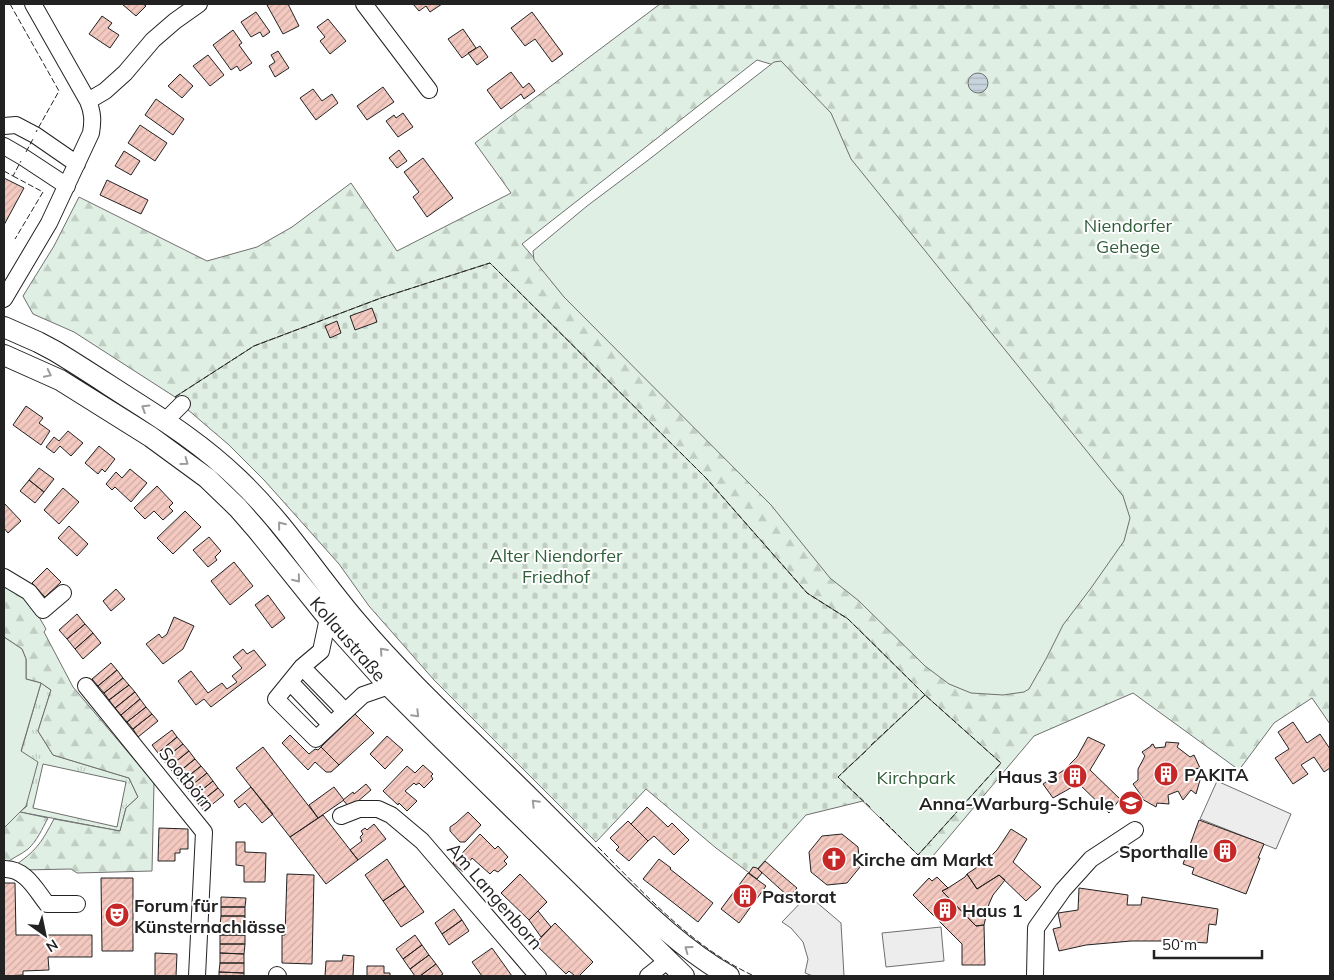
<svg xmlns="http://www.w3.org/2000/svg" width="1334" height="980" font-family="Mulish,sans-serif">
	<style>
		.grass { fill: url(#grass-tufts); stroke: #6f6f6f; fill-rule: evenodd }
		.forest { fill: url(#forest-firs); stroke: #6f6f6f; fill-rule: evenodd }
		.cemetery { fill: url(#cemetery-stones); stroke: #6f6f6f }
		.park { fill: #e0efe3; stroke: #6f6f6f }
		.parking { fill: #ededed; stroke: #6f6f6f }
		.water { fill: url(#water-rules); stroke: #6f6f6f }
		.building { fill: url(#building-hatch); stroke: #222 }
		.lines { fill: none; stroke-linecap: round; stroke-linejoin: round }
		.minor-casing { stroke: #222; stroke-width: 18 }
		.major-casing { stroke: #222; stroke-width: 22 }
		.minor { stroke: #fff; stroke-width: 16 }
		.major { stroke: #fff; stroke-width: 20 }
		.fence { stroke: #222; stroke-width: 1; stroke-dasharray: 6 2.5; stroke-linecap: butt }
		.oneway { stroke: #9c9c9c }
		.labels { text-anchor: middle; dominant-baseline: central; stroke-width: 4; stroke-linejoin: round; paint-order: stroke }
		.park-label { font-size: 18px; fill: #2f5e38; stroke: #fff }
		.street-label { font-size: 18px; fill: #222; stroke: #fff }
		.poi-label { font-size: 18px; font-weight: bold; fill: #222; stroke: #fff; text-anchor: start }
	</style>
	<defs>
		<pattern id="grass-tufts" width="24" height="20" patternUnits="userSpaceOnUse" patternTransform="scale(1.25)"><rect width="24" height="20" fill="#e0efe3"/><path d="M3 7l-1-3M5 7V3M7 7l1-3M15 17l-1-3M17 17v-4M19 17l1-3" fill="none" stroke="#c0cdc2"/></pattern>
		<pattern id="forest-firs" width="22" height="20" patternUnits="userSpaceOnUse" patternTransform="scale(1.25)"><rect width="22" height="20" fill="#e0efe3"/><path d="M5 1l3.5 6h-7zM16 11l3.5 6h-7z" fill="#c0cdc2"/></pattern>
		<pattern id="cemetery-stones" width="16" height="16" patternUnits="userSpaceOnUse" patternTransform="scale(1.25)"><rect width="16" height="16" fill="#e0efe3"/><path d="M2 7V4a2 2 0 0 1 4 0v3zM10 15v-3a2 2 0 0 1 4 0v3z" fill="#c0cdc2"/></pattern>
		<pattern id="water-rules" width="6" height="5" patternUnits="userSpaceOnUse" patternTransform="scale(1.25)"><rect width="6" height="5" fill="#c7d3dd"/><path d="M0 2.5h6" fill="none" stroke="#abb5bd"/></pattern>
		<pattern id="building-hatch" width="6" height="6" patternUnits="userSpaceOnUse" patternTransform="scale(1.25)"><rect width="6" height="6" fill="#f3c9c0"/><path d="M-1 1l2-2M0 6l6-6M5 7l2-2" fill="none" stroke="#d0aca5"/></pattern>
	</defs>
	<rect width="100%" height="100%" fill="#fff"/>
	<path class="grass" d="M41,683L51,690L38,731L53,755L129,778L138,797L126,808L120,831L20,812L27,806L21,752ZM43,764L126,782L117,827L33,808Z"/>
	<path class="forest" d="M660,4H1330V724L1312,698L1274,723L1239,770L1133,693L1034,736L927,863L918,855L1000,763L925,695L848,619L807,593L706,478L490,263L381,298L254,346L175,397L74,332L33,314L23,296L54,246L79,197L207,261L257,247L292,227L351,183L397,251L511,193L475,143ZM757,60L777,66L548,274L522,244Z
		M4,583L28,598L46,629L44,632L73,687L154,783L152,871L77,873L71,869L22,870L17,864C38,849 42,841 54,819L120,831L126,808L138,797L129,778L53,755L38,731L51,690L41,683L26,679V659L22,649L4,637Z
		M20,812L48,818C42,829 37,841 28,849C21,855 11,858 4,865V828Z"/>
	<path class="cemetery" d="M490,263L706,478L807,593L848,619L925,695L839,776L863,801L806,815L752,875L716,848L646,789L596,842L434,680L369,606L339,564L264,480L229,445L187,409L175,397L254,346L381,298Z"/>
	<path class="park" d="M781,61L831,113L851,159L1123,496L1130,518L1124,541L1091,588L1063,625L1046,659L1029,689L1024,692L1003,695L971,693L949,684L925,666L859,601L830,578L771,505L564,297L534,260L533,251L587,206L647,161L774,62Z
		M4,637L22,649L26,659V679L41,683L21,751L38,762L26,806L4,828Z
		M925,695L1001,763L918,855L838,777Z"/>
	<path class="parking" d="M1217,781L1291,814L1276,849L1200,819Z
		M808,895L841,923L844,976H813L805,973L808,959L803,942L791,928L782,922Z
		M941,927L944,961L886,967L882,933Z"/>
	<path class="water" d="M968 83a10 10 0 1 1 20 0a10 10 0 1 1-20 0Z"/>
	<path class="building" d="M122,4H143L146,6L136,16Z
		M271,4H288L299,26L283,34L267,5Z
		M413,4H442L430,12L426,6L419,11Z
		M256,12L270,32L263,37L260,32L251,37L241,22Z
		M532,12L563,54L552,62L535,39L525,46L511,28Z
		M102,16L112,23L108,28L119,35L110,48L89,34Z
		M328,19L346,41L330,54L320,41L325,37L317,27Z
		M463,29L476,48L462,58L448,39Z
		M233,30L242,43L239,45L252,63L240,71L237,66L231,70L213,45Z
		M480,46L488,57L477,65L468,53Z
		M278,51L289,68L275,77L269,66L275,62L271,55Z
		M208,55L224,75L210,86L193,66Z
		M511,72L523,88L529,83L535,91L524,99L521,94L501,109L487,90Z
		M180,74L193,86L182,98L168,86Z
		M383,87L394,102L367,120L357,106Z
		M313,89L322,101L332,94L338,103L316,120L300,98Z
		M156,99L184,119L173,135L145,115Z
		M403,113L413,127L398,137L386,121L394,115L396,118Z
		M140,125L167,143L155,161L128,143Z
		M399,150L407,161L397,168L389,158Z
		M124,151L140,161L131,175L115,166Z
		M423,158L453,198L427,217L413,197L419,192L404,172Z
		M4,178L24,188L4,225Z
		M107,180L148,200L141,214L100,195Z
		M372,308L377,322L355,330L350,316Z
		M337,321L341,333L330,338L325,326Z
		M26,406L43,418L39,423L50,431L41,445L13,425Z
		M68,431L83,443L71,456L60,446L54,453L46,447L54,437L59,441Z
		M99,446L115,459L105,472L102,469L98,474L85,463Z
		M39,468L54,479L44,492L29,480Z
		M130,469L147,483L131,502L115,487L112,490L106,484L116,472L122,478Z
		M29,480L44,492L35,503L20,491Z
		M157,486L173,503L169,507L173,511L163,520L154,511L145,519L134,508Z
		M63,488L79,502L59,524L44,510Z
		M4,503L21,521L8,533L4,528Z
		M185,511L201,527L173,554L157,538Z
		M69,526L88,544L77,556L58,538Z
		M209,537L221,551L215,557L217,560L208,567L193,550Z
		M234,562L253,586L230,605L211,581Z
		M47,568L61,582L45,597L32,583Z
		M116,589L125,599L111,611L103,601Z
		M268,595L285,618L272,628L255,605Z
		M77,614L85,624L67,639L59,630Z
		M174,617L194,626L183,649L163,664L146,644L159,634L162,638L167,634Z
		M85,624L93,633L75,649L67,639Z
		M93,633L101,643L83,659L75,649Z
		M243,649L247,654L254,650L266,665L211,707L204,699L196,705L178,681L191,671L208,693L222,683L227,689L237,682L232,676L242,668L233,657Z
		M111,663L117,670L98,686L92,679Z
		M117,670L123,678L104,693L98,686Z
		M123,678L129,685L109,700L104,693Z
		M129,685L135,692L115,708L109,700Z
		M135,692L140,699L121,715L115,708Z
		M140,699L146,707L127,722L121,715Z
		M146,707L152,714L133,729L127,722Z
		M152,714L158,721L138,737L133,729Z
		M355,714L374,733L339,765L321,747Z
		M1293,722L1307,743L1320,734L1330,749V768L1324,772L1314,757L1301,765L1308,774L1293,784L1275,758L1289,749L1278,732Z
		M172,730L177,737L158,753L152,745Z
		M290,735L309,754L315,749L318,750L321,747L339,765L331,772H326L315,762L308,770L282,743Z
		M387,736L403,750L385,769L370,754Z
		M177,737L183,744L163,760L158,753Z
		M1088,737L1105,745L1090,770L1120,799L1109,813L1077,782L1074,786L1053,798L1043,784L1064,770L1077,757Z
		M1166,742L1179,743L1177,747L1190,757L1194,755L1200,768L1195,769V780H1200L1196,794L1191,790L1183,800L1178,791L1168,795L1169,804L1157,803L1156,807L1142,799L1143,798L1133,784L1138,780V769L1145,756L1142,752L1151,746V745L1153,744L1155,748L1165,747Z
		M183,744L189,751L169,767L163,760Z
		M263,747L318,818L290,837L236,768Z
		M189,751L195,759L175,775L169,767Z
		M195,759L201,766L181,782L175,775Z
		M423,765L433,774L431,776L433,779L424,788L419,783L416,785L414,783L405,791L417,801L407,811L399,803L398,805L383,791L407,766L415,773Z
		M201,766L207,773L187,789L181,782Z
		M207,773L213,781L193,797L187,789Z
		M213,781L218,788L198,804L193,797Z
		M366,784L371,790L350,808L343,800L353,792L354,794Z
		M251,787L273,814L262,823L245,803L239,808L234,801Z
		M334,787L344,800L318,818L309,805Z
		M218,788L224,795L204,811L198,804Z
		M647,807L668,827L672,823L689,840L674,855L654,836L648,841L631,824Z
		M468,812L481,825L465,842H460L450,831V827L456,823Z
		M323,815L358,860L326,884L290,837Z
		M1199,820L1264,844L1258,858H1260L1246,894L1192,874L1194,868L1183,864Z
		M628,821L648,841L629,861L616,850L619,847L610,838Z
		M374,824L386,839L358,860L350,850L362,841L360,837L363,834L361,831L365,828L367,830Z
		M159,828L188,829V849H180V853H175V861H158Z
		M1011,829L1027,839L1013,862L1041,887L1026,901L999,875L977,889L967,874L986,861L997,850Z
		M480,834L495,849L498,846L508,857L504,861L507,864L498,872L494,870L490,874L472,858L470,861L471,864L463,872L453,863Z
		M842,834L858,847L860,867L847,883L827,885L811,872L809,852L822,836Z
		M236,842H245V852L266,853L265,882H244V866L236,865Z
		M387,859L405,886L383,901L365,875Z
		M659,859L671,868L670,869L713,903L698,922L643,879Z
		M765,861L797,888L789,897L758,869Z
		M753,867L757,868L762,873L757,879L749,873Z
		M748,873L766,886L739,923L721,909Z
		M287,874L314,875L312,964L282,963V935H285Z
		M520,874L547,902L529,920L501,893Z
		M967,874L977,889L999,875L1005,880L993,895L989,904L984,925L976,926L942,891L948,888L965,877Z
		M937,877L948,888L942,891L976,926L984,925L985,965H962V944L913,895L929,878L932,881Z
		M101,878H133V951H102Z
		M4,883H15L16,935H92V957H48L49,970L23,971V975L4,976Z
		M405,886L424,912L401,927L383,901Z
		M1079,888L1128,895L1127,905H1141L1142,897L1218,909L1216,925L1209,924L1207,943L1173,941H1131L1086,945L1059,951L1053,929L1061,927L1058,913L1078,910Z
		M221,897L246,898L245,907H221Z
		M221,907H245V916H221Z
		M454,909L462,920L442,934L435,923Z
		M538,911L551,927L541,937L529,920Z
		M221,916H245V926L220,925Z
		M462,920L469,931L449,945L442,934Z
		M555,923L593,962L579,976H575L569,971L566,974L535,944Z
		M220,925L245,926V935H220Z
		M220,935H245V944H220Z
		M415,935L422,945L403,959L396,949Z
		M220,944H245L244,954L220,953Z
		M422,945L429,955L410,969L403,959Z
		M492,948L512,976H482L472,962Z
		M155,953L177,954L176,976H155Z
		M220,953L244,954V963H220Z
		M343,955L354,956L353,976H325L326,961H342Z
		M429,955L436,964L420,976H415L410,969Z
		M220,963H244V973L219,972Z
		M436,964L443,974L440,976H420Z
		M367,966H384V973H390V976H367Z
		M219,972L244,973V976H219Z"/>
	<g class="lines">
		<defs>
			<path id="minor" d="M364,4L429,90
				M88,101L105,91L125,73L153,40L175,21L199,4
				M4,126L16,125L35,135L77,164
				M4,146L23,157L67,186
				M4,299L49,223L91,133C93,121 93,113 88,101L33,4
				M165,421L182,404
				M4,577L29,592L43,610L63,593
				M328,618L321,651L302,667L276,699L316,739L363,695L389,686
				M302,667L345,711
				M290,682L331,725
				M86,686L204,832L197,976
				M341,816L359,809H378L391,815L422,841L538,976
				M4,869C25,868 36,890 47,904H77
				M277,975L278,976
				M648,976L667,961
				M1035,976L1036,928L1063,890L1091,859L1135,830"/>
			<path id="major" d="M4,327L38,342L55,351C80,366 104,382 129,398C167,422 205,447 237,478C283,521 316,574 356,621C410,685 473,741 532,800C558,826 585,853 611,879C648,915 684,950 729,976
				M4,355L60,380L151,437L207,478L238,508L258,531L328,618L389,686L434,731L684,976"/>
		</defs>
		<use href="#minor" class="minor-casing"/>
		<use href="#major" class="major-casing"/>
		<use href="#minor" class="minor"/>
		<use href="#major" class="major"/>
		<path class="fence" d="M10,4L59,91L36,132
			M26,152L33,139
			M4,171L13,176L21,161
			M13,176L43,192L15,239
			M175,397L254,346L381,298L490,263L706,478L807,593L848,619L925,695L1001,763L918,855L879,816
			M871,745L925,695
			M866,751L838,777L872,809
			M598,847C646,895 692,947 754,976"/>
	</g>
	<defs><path id="oneway-chevron" d="M-2-3.5L2.5 0L-2 3.5" fill="none" stroke-width="1.6" stroke-linecap="round" stroke-linejoin="round" transform="scale(1.25)"/></defs>
	<g class="oneway">
		<use href="#oneway-chevron" transform="translate(48 374) rotate(26)"/>
		<use href="#oneway-chevron" transform="translate(145 408) rotate(-148)"/>
		<use href="#oneway-chevron" transform="translate(185 462) rotate(36)"/>
		<use href="#oneway-chevron" transform="translate(281 525) rotate(-129)"/>
		<use href="#oneway-chevron" transform="translate(297 579) rotate(51)"/>
		<use href="#oneway-chevron" transform="translate(383 651) rotate(-132)"/>
		<use href="#oneway-chevron" transform="translate(416 714) rotate(45)"/>
		<use href="#oneway-chevron" transform="translate(535 803) rotate(-135)"/>
		<use href="#oneway-chevron" transform="translate(688 949) rotate(-144)"/>
	</g>
	<defs>
		<symbol id="building-disc" viewBox="-11 -11 22 22"><circle r="9.5" fill="#c62828" stroke="#fff"/><path d="M-4-6H4V6H1V3H-1V6H-4ZM-2.5-4.3h1.7v1.8h-1.7ZM.8-4.3h1.7v1.8H.8ZM-2.5-1h1.7V.8h-1.7ZM.8-1h1.7V.8H.8Z" fill="#fff"/></symbol>
		<symbol id="school-disc" viewBox="-11 -11 22 22"><circle r="9.5" fill="#c62828" stroke="#fff"/><path d="M0-5L7-2L0 1L-7-2ZM-4 1L0 2.5L4 1V4Q0 6-4 4Z" fill="#fff"/></symbol>
		<symbol id="church-disc" viewBox="-11 -11 22 22"><circle r="9.5" fill="#c62828" stroke="#fff"/><path d="M-1.2-6h2.4v3.5h3.3v2.4h-3.3V6h-2.4V-.1h-3.3v-2.4h3.3Z" fill="#fff"/></symbol>
		<symbol id="theatre-disc" viewBox="-11 -11 22 22"><circle r="9.5" fill="#c62828" stroke="#fff"/><path d="M-5-5.5Q0-4 5-5.5V0Q5 5 0 6Q-5 5-5 0ZM-3.3-2.5H-1v1.5H-3.3ZM1-2.5H3.3v1.5H1ZM-2.8 1Q0 5.5 2.8 1Z" fill="#fff"/></symbol>
	</defs>
	<g fill-rule="evenodd">
		<use href="#building-disc" x="1152" y="760" width="28" height="28"/>
		<use href="#building-disc" x="1061" y="762" width="28" height="28"/>
		<use href="#school-disc" x="1117" y="789" width="28" height="28"/>
		<use href="#building-disc" x="1211" y="837" width="28" height="28"/>
		<use href="#church-disc" x="820" y="845" width="28" height="28"/>
		<use href="#building-disc" x="731" y="882" width="28" height="28"/>
		<use href="#building-disc" x="931" y="896" width="28" height="28"/>
		<use href="#theatre-disc" x="103" y="901" width="28" height="28"/>
	</g>
	<g class="labels">
		<g class="park-label">
			<text x="1128" y="225">Niendorfer<tspan x="1128" dy="21">Gehege</tspan></text>
			<text x="556" y="555">Alter Niendorfer<tspan x="556" dy="21">Friedhof</tspan></text>
			<text x="916" y="777">Kirchpark</text>
		</g>
		<g class="street-label">
			<text transform="translate(348 639) rotate(49)">Kollaustraße</text>
			<text transform="translate(187 779) rotate(51)">Sootbörn</text>
			<text transform="translate(495 896) rotate(49)">Am Langenborn</text>
		</g>
		<g class="poi-label">
			<text x="1184" y="774">PAKITA</text>
			<text x="1058" y="776" text-anchor="end">Haus 3</text>
			<text x="1114" y="803" text-anchor="end">Anna-Warburg-Schule</text>
			<text x="1208" y="851" text-anchor="end">Sporthalle</text>
			<text x="852" y="859">Kirche am Markt</text>
			<text x="762" y="896">Pastorat</text>
			<text x="134" y="905">Forum für<tspan x="134" dy="21">Künsternachlässe</tspan></text>
			<text x="962" y="910">Haus 1</text>
		</g>
	</g>
	<rect width="1334" height="980" fill="none" stroke="#222222" stroke-width="10"/>
	<g transform="translate(45 935) rotate(147)" stroke="#ffffff" stroke-width="4" paint-order="stroke">
	<path d="M0-4L9 19L0 12L-9 19Z" fill="#222222"/>
	<text y="-8" font-size="14" font-weight="bold" text-anchor="middle" fill="#222222">N</text>
	</g>
	<path d="M1154 950v8h108v-8" fill="none" stroke="#222222" stroke-width="2.5"/>
	<text x="1162" y="950" font-size="15" fill="#222222" stroke="#ffffff" stroke-width="4" paint-order="stroke">50 m</text>
</svg>
